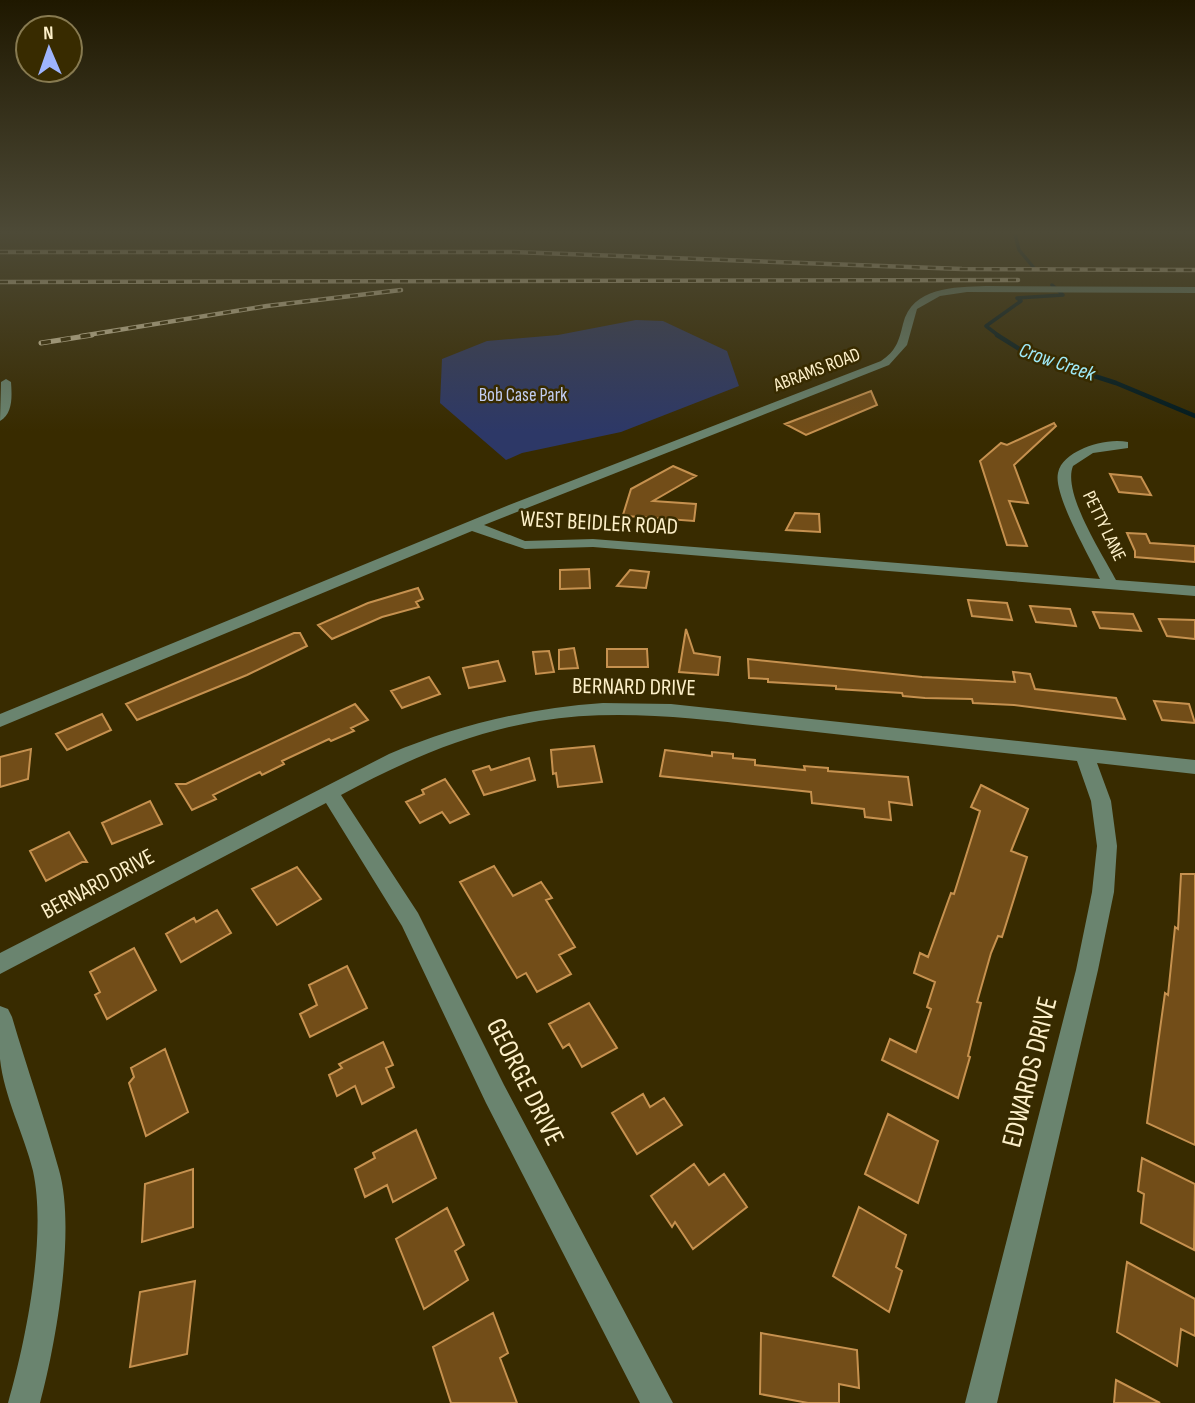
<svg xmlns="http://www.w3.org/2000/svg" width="1195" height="1403" font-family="'Sofia Sans Condensed',sans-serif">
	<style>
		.green { fill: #2d3867 }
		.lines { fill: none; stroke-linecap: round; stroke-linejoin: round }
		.stream-far1 { stroke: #001a1f; stroke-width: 3.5 }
		.stream { stroke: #001a1f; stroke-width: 4.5 }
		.building { fill: #724d18; stroke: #c6914f; stroke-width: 2 }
		.minor { fill: #6a846f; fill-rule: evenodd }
		.rail-far1-casing { stroke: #ded1a9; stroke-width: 4.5 }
		.rail-casing { stroke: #ded1a9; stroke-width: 5 }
		.rail-far1 { stroke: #382b00; stroke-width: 2.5; stroke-dasharray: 8; stroke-linecap: butt }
		.rail { stroke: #382b00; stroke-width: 3.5; stroke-dasharray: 10; stroke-linecap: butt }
		.labels { text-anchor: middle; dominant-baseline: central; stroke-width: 5; stroke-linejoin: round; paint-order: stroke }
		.far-street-label { font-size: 19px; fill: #fdf0c9; stroke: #382b00 }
		.far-park-label { font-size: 19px; fill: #c2cdf0; stroke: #382b00 }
		.far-water-label { font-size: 21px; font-style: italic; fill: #a0ebf9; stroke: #382b00 }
		.street-label { font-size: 23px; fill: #fdf0c9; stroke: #382b00 }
		.near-street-label { font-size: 28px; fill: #fdf0c9; stroke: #382b00 }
	</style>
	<rect width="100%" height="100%" fill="#382b00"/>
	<path class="green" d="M636,320L663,321L727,351L739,386L621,432L522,453L506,460L440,403L442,359L487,341L558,335Z"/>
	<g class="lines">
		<path class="stream-far1" d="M1015,234L1019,250L1034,268
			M999,336L986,326L1021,301L1017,298L1063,295L1052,285"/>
		<path class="stream" d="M997,335L1029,355L1116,383L1195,416"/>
	</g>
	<path class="building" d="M871,391L877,405L806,435L785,424Z
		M1054,423L1056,426L1014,465L1028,503L1009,501L1027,546L1007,545L980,461L1001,443L1007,445Z
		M673,466L696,476L653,501L696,504L694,521L626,516L622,518L631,489Z
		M1110,474L1141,477L1151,495L1119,492Z
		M795,513L819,514L820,532L786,530Z
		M1127,533L1146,534L1150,543L1195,546V562L1135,557V551Z
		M589,569L590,588L560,589V570Z
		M630,570L649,572L646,588L617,586Z
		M418,588L423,599L416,602L419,607L382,617L332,639L318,625L368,603Z
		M968,600L1007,603L1012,620L972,616Z
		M1030,606L1070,609L1076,626L1036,622Z
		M1093,612L1133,614L1141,631L1100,628Z
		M1159,619L1195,620V639L1167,636Z
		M686,629L694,653L720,657L718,675L679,672Z
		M294,633H300L307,646L247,675L137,720L126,704Z
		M574,648L578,668L559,669V650Z
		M607,649H647L648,667H607Z
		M549,651L554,672L536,674L533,652Z
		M748,659L922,677L1015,682L1013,672L1030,674L1035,689L1116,698L1125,719L1014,705L973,703L972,699L925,698L903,696L902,693L836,689V686L768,682V679L749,678Z
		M498,661L505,681L469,688L463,668Z
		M429,677L440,694L402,708L391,691Z
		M1154,701L1189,704L1195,723L1162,720Z
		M355,704L368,720L351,728L354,731L331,741L329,739L282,761L284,764L262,775L260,772L213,795L216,799L192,810L176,784H186Z
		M102,714L111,730L67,750L56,734Z
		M594,746L602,782L558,787L556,773L553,774L551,750Z
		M31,749L28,779L0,787V757Z
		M665,750L712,756V752L733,754V758L755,760V765L805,770L804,766L828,768V771L908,777L912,805L889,802L891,820L865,817L864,809L812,803L811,792L660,776Z
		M529,758L535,780L484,795L473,771L489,766L491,770Z
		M445,779L469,814L450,823L442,812L420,823L406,802L424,794L422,790Z
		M981,785L1028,809L1011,851L1027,857L1002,937L998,936L991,953L977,1002L981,1003L968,1056L970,1057L958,1098L882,1060L890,1039L916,1052L931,1009L927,1007L935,982L914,973L920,953L928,957L951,893L954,894L980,811L971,807Z
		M150,801L162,824L112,844L102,823Z
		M69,832L87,862H82L46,881L30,851Z
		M494,866L513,896L541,882L552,898L546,900L575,947L559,955L571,974L537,992L526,973L517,978L460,882Z
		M297,867L321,899L277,925L252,889Z
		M1181,874H1195V1145L1147,1123L1165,993L1168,995L1175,927L1178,929Z
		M217,910L231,933L181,962L166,934L194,918L196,922Z
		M134,948L156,990L107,1019L95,995L100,992L90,972Z
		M347,966L367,1008L310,1037L300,1014L317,1005L309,985Z
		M589,1003L617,1048L582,1067L569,1044L563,1048L549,1024Z
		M383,1042L393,1065L386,1068L394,1087L362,1104L355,1086L337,1096L329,1075L342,1068L339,1064Z
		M165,1049L188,1112L146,1136L129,1083L134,1077L131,1068Z
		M643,1094L650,1107L664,1098L682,1125L637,1154L612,1113Z
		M888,1114L938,1141L918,1203L865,1174Z
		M416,1130L436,1178L393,1202L387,1185L365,1197L355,1169L375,1158L373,1153Z
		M1142,1158L1195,1184L1194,1250L1141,1223L1144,1194L1138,1191Z
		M694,1164L709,1185L724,1174L747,1207L693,1249L675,1222L672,1227L651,1196Z
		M193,1169V1227L142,1242L145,1184Z
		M859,1207L906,1235L896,1267L902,1271L889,1312L833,1276Z
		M447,1208L464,1245L455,1251L468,1280L424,1309L396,1239Z
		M1127,1262L1195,1299V1336L1181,1329L1177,1366L1117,1332Z
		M195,1281L187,1354L130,1367L140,1292Z
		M493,1313L508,1353L500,1358L517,1403H451L433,1347Z
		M761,1333L857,1350L859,1388L839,1384V1403H808L760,1394Z
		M1116,1380L1160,1403H1114Z"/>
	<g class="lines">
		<path class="minor" d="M986,286L1195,287V293L967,292L940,296L917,309L907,345L889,365L484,525L525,541L593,539L1100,579C1090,557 1053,495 1058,473C1060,462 1071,454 1080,450C1094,443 1113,439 1128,442V448L1093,453L1073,466C1062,493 1103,555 1116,580L1195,586V596L593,547L525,549L472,531L0,727V714L509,505L881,361C896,351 899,341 903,324C912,287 954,287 986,286Z
			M6,379L11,382C12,396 13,414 0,421L1,382Z
			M603,703L671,704L1195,760V774L1097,763L1111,801L1117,846L1114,892L1098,970L997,1403H965L1076,970L1092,892L1097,846L1091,801L1077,761C984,751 891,740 798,730C712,721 626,707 539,721C468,733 404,761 341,795L418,913L504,1085L673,1403H640L486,1103L402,926L326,803L0,974V953L389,754C458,725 528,708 603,703Z
			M0,1006L8,1009L12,1017C27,1068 45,1119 59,1170C76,1229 56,1344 40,1403H8C26,1340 47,1236 33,1171C24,1134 4,1097 0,1059C0,1042 0,1023 0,1006Z"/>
		<defs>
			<path id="rail-far1" d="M0,252H514L962,269L1195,270
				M0,282L1018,280
				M81,336L267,306L401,290"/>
			<path id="rail" d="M41,343L92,335"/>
		</defs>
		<use href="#rail-far1" class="rail-far1-casing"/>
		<use href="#rail" class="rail-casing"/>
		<use href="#rail-far1" class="rail-far1"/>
		<use href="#rail" class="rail"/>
	</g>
	<linearGradient id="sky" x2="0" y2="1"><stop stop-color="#1f1800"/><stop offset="0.54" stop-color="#4d4a37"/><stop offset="1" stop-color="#4d4a37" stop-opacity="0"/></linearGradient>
	<rect width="1195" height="431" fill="url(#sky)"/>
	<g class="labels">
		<g class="far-street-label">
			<text transform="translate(817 370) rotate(-21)">ABRAMS ROAD</text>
			<text transform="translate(1104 526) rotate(64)">PETTY LANE</text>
		</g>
		<g class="far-park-label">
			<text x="523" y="395">Bob Case Park</text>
		</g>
		<g class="far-water-label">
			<text transform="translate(1057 362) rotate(19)">Crow Creek</text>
		</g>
		<g class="street-label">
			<text transform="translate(599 523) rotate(3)">WEST BEIDLER ROAD</text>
			<text transform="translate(634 687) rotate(1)">BERNARD DRIVE</text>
			<text transform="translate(98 884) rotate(-28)">BERNARD DRIVE</text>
		</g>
		<g class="near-street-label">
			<text transform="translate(1030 1072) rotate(-76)">EDWARDS DRIVE</text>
			<text transform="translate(525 1082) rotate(63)">GEORGE DRIVE</text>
		</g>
	</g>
	<g transform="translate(49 49) rotate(358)"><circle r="33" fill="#382b00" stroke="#877a50" stroke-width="2"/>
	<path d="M0-5L12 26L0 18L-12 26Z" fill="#9eb4fd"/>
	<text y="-10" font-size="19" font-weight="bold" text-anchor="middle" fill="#fdf0c9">N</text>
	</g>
</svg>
